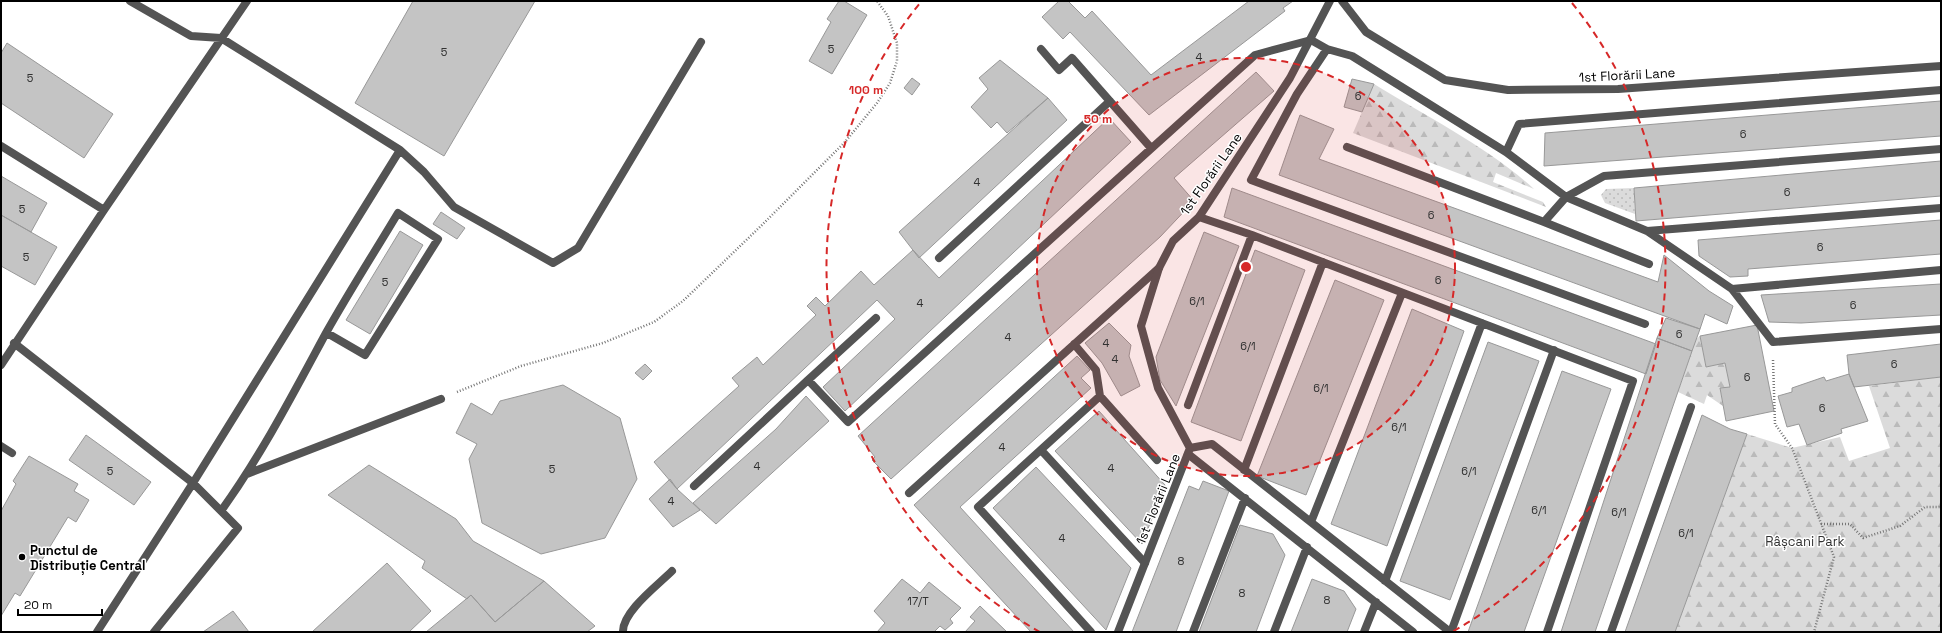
<svg xmlns="http://www.w3.org/2000/svg" width="1942" height="633" font-family="'Space Grotesk',sans-serif">
	<style>
		.grass { fill: url(#grass-dots) }
		.forest { fill: url(#forest-firs) }
		.building { fill: #c4c4c4; stroke: #989898 }
		.lines { fill: none; stroke-linecap: round; stroke-linejoin: round }
		.path { stroke: #767676; stroke-width: 2.5; stroke-dasharray: 1 2; stroke-linecap: butt }
		.lane { stroke: #545454; stroke-width: 8 }
		.street { stroke: #545454; stroke-width: 8 }
		.ring { fill: none; stroke: #d62828; stroke-width: 2; stroke-dasharray: 7 5 }
		.poi-dot { fill: #000; stroke: #fff; stroke-width: 1.5 }
		.labels { text-anchor: middle; dominant-baseline: central; stroke-width: 3; stroke-linejoin: round; paint-order: stroke }
		.number-label { font-size: 11px; fill: #313131 }
		.street-label { font-size: 13px; fill: #000; stroke: #fff }
		.park-label { font-size: 13px; fill: #323232; stroke: #fff }
		.poi-label { font-size: 13px; font-weight: bold; fill: #000; stroke: #fff; text-anchor: start }
		.centre { fill: #d62828; stroke: #fff; stroke-width: 2 }
		.ring-label { font-size: 12px; text-anchor: middle; font-weight: bold; fill: #d62828; stroke: #fff; stroke-width: 3; stroke-linejoin: round; paint-order: stroke }
	</style>
	<defs>
		<pattern id="grass-dots" width="8" height="8" patternUnits="userSpaceOnUse"><rect width="8" height="8" fill="#dbdbdb"/><path d="M2 2h.1M6 6h.1" fill="none" stroke="#bababa" stroke-width="1.8" stroke-linecap="round"/></pattern>
		<pattern id="forest-firs" width="22" height="20" patternUnits="userSpaceOnUse"><rect width="22" height="20" fill="#dbdbdb"/><path d="M5 1l3.5 6h-7zM16 11l3.5 6h-7z" fill="#bababa"/></pattern>
	</defs>
	<rect width="100%" height="100%" fill="#fff"/>
	<path class="grass" d="M1634,188L1635,214L1605,203L1601,195L1606,189Z"/>
	<path class="forest" d="M1374,84C1427,117 1488,147 1534,189L1496,173L1493,182L1543,202L1546,207L1353,133Z
		M1700,336L1706,367L1725,363L1730,387L1720,388L1723,406L1707,395L1704,404L1678,392L1696,339Z
		M1941,377V632H1675L1747,434L1792,448L1840,437L1849,461L1890,448L1869,386Z"/>
	<path class="building" d="M413,1H535L444,156L355,103Z
		M839,1H844L867,15L832,74L809,61L831,22L827,19Z
		M1059,1H1068L1085,18L1092,11L1151,75L1249,1H1293L1283,8L1285,11L1149,115L1070,32L1063,39L1042,17Z
		M7,43L113,114L84,158L1,103V53Z
		M1000,60L1048,98L1007,133L997,122L991,128L971,107L988,89L979,78Z
		M1256,72L1274,91L1174,178L1194,201L1160,237L891,479L872,460L875,457L858,436Z
		M912,78L920,84L912,95L904,88Z
		M1352,79L1374,84L1362,112L1344,107Z
		M1048,98L1067,120L919,258L899,232Z
		M1941,101V136L1544,166L1545,133Z
		M1300,115L1334,129L1319,159L1658,282L1664,255L1709,291L1733,306L1727,324L1705,314L1700,329L1279,175Z
		M1109,118L1131,142L845,411L823,387L895,319L877,300L677,489L654,462L739,386L732,378L757,357L763,365L816,315L807,306L816,297L825,306L861,271L874,285L913,250L939,278Z
		M1941,161V196L1636,221L1634,188Z
		M1,176L47,203L31,232L1,215Z
		M1232,188L1656,344L1646,374L1224,217Z
		M441,212L465,228L457,239L433,224Z
		M1,215L57,247L35,285L1,266Z
		M1941,220V254L1748,269V276L1730,277L1699,256L1698,240Z
		M400,231L423,245L370,334L346,320Z
		M1204,232L1239,246L1176,406L1160,380L1156,357Z
		M1255,250L1305,270L1241,441L1191,422Z
		M1335,280L1384,300L1306,495L1257,476Z
		M1941,284V315L1801,323L1769,322L1761,295Z
		M1412,309L1464,331L1387,546L1331,524Z
		M1666,318L1700,329L1692,351L1657,338Z
		M1109,323L1131,345L1129,356L1140,386L1121,396L1102,363L1085,343Z
		M1757,325L1774,411L1726,421L1720,388L1730,387L1725,363L1706,367L1700,336Z
		M1657,338L1692,351L1595,632H1561Z
		M1488,342L1539,361L1450,600L1400,581Z
		M1941,344V377L1854,387L1849,374L1847,355Z
		M1077,356L1090,370L1081,378L1091,388L960,507L1074,632H1031L914,505Z
		M645,364L652,371L643,380L635,373Z
		M1562,371L1611,389L1524,632H1468Z
		M1849,374L1868,421L1841,429L1842,433L1807,445L1799,424L1787,427L1778,396L1792,392V388L1824,377L1826,381Z
		M563,385L620,418L637,479L605,538L541,554L482,523L469,459L477,444L456,433L471,403L492,415L500,401Z
		M806,396L829,421L716,524L693,503L776,429Z
		M1099,411L1165,485L1142,544L1055,451Z
		M1702,415L1730,429L1747,434L1675,632H1625Z
		M86,435L151,482L134,505L69,460Z
		M29,456L78,484L74,491L89,500L76,522L68,517L20,596L15,593L1,616V511L16,484L13,481Z
		M369,465L456,519L473,541L544,581L495,622L471,595L467,599L422,568L425,561L328,495Z
		M1036,467L1131,568L1106,630L993,508Z
		M670,479L677,489L700,510L673,527L649,499Z
		M1203,481L1229,491L1176,632H1132L1189,486L1199,490Z
		M1240,525L1273,534L1285,555L1256,632H1199Z
		M387,563L431,611L409,632H312Z
		M902,579L920,593L929,582L961,608L950,619L953,623L945,630L940,626L934,632H877L885,623L874,611Z
		M1312,579L1344,591L1356,609L1347,632H1291Z
		M544,581L595,626L587,632H426L471,595L495,622Z
		M980,606L1007,632H965L975,621L970,617Z
		M233,611L249,632H203Z"/>
	<g class="lines">
		<path class="path" d="M1773,360L1775,424L1792,448L1834,557L1814,632
			M457,392L521,366L603,343L654,322L683,301L763,224L845,142L877,103L890,83L897,61V43L888,16L877,1
			M1821,524H1850L1863,538L1900,526L1925,507H1941"/>
		<path class="lane" d="M1041,49L1059,70L1072,58L1151,148
			M1327,49L1297,94L1251,180L1645,324
			M1,146L104,210
			M1347,147L1544,222L1566,197L1604,176L1941,149
			M400,150L424,172L454,207L553,263L578,248L701,42
			M1506,152L1519,124L1941,90
			M1199,217L1252,235L1633,381L1547,632
			M1544,222L1649,264
			M1647,231L1941,208
			M939,258L1110,101
			M1732,289L1941,270
			M14,343L193,483L400,150L221,38L191,36L130,1
			M1074,344L1096,370L1100,396
			M1,365L104,210L247,1
			M808,380L876,318
			M1188,405L1252,235
			M1,446L12,453
			M1190,448L1212,444L1450,632
			M1041,450L1145,563
			M1188,454L1413,632
			M1244,470L1323,262
			M247,474L441,399
			M694,486L808,380L848,422L1255,55L1311,40L1327,49L1352,56L1506,152L1566,197L1647,231L1732,289L1773,342L1941,329
			M909,493L1159,268
			M221,511C262,454 293,394 326,333C349,292 374,253 398,213L438,239L365,355L327,333
			M1311,522L1402,293
			M1385,581L1482,323
			M97,632L193,483L238,528L154,632
			M1091,632L978,507L1100,396L1157,460
			M1193,632L1245,498
			M1274,632L1307,547
			M1364,632L1376,602
			M1451,632L1554,350
			M1611,632L1691,407"/>
		<path class="street" d="M1342,1L1366,32L1445,80L1508,90L1618,89L1941,66
			M623,632C622,612 658,585 672,571
			M1118,632L1190,448L1158,388L1141,326L1159,268L1173,241L1199,217L1290,78L1330,1"/>
	</g>
	<circle cx="1246" cy="267" r="209" fill="#d62828" fill-opacity=".12"/>
	<g class="ring">
		<circle cx="1246" cy="267" r="209"/>
		<path d="M1040 632A419 419 0 0 1 920 3M1572 3A419 419 0 0 1 1452 632"/>
	</g>
	<circle class="poi-dot" cx="22" cy="557" r="4"/>
	<g class="labels">
		<g class="number-label">
			<text x="831" y="49">5</text>
			<text x="444" y="52">5</text>
			<text x="1199" y="57">4</text>
			<text x="30" y="78">5</text>
			<text x="1358" y="96">6</text>
			<text x="1743" y="134">6</text>
			<text x="977" y="182">4</text>
			<text x="1787" y="192">6</text>
			<text x="22" y="209">5</text>
			<text x="1431" y="215">6</text>
			<text x="1820" y="247">6</text>
			<text x="26" y="257">5</text>
			<text x="1438" y="280">6</text>
			<text x="385" y="282">5</text>
			<text x="1197" y="301">6/1</text>
			<text x="920" y="303">4</text>
			<text x="1853" y="305">6</text>
			<text x="1679" y="334">6</text>
			<text x="1008" y="337">4</text>
			<text x="1106" y="343">4</text>
			<text x="1248" y="346">6/1</text>
			<text x="1115" y="359">4</text>
			<text x="1894" y="364">6</text>
			<text x="1747" y="377">6</text>
			<text x="1321" y="388">6/1</text>
			<text x="1822" y="408">6</text>
			<text x="1399" y="427">6/1</text>
			<text x="1002" y="447">4</text>
			<text x="757" y="466">4</text>
			<text x="1111" y="468">4</text>
			<text x="552" y="469">5</text>
			<text x="110" y="471">5</text>
			<text x="1469" y="471">6/1</text>
			<text x="671" y="501">4</text>
			<text x="1539" y="510">6/1</text>
			<text x="1619" y="512">6/1</text>
			<text x="1686" y="533">6/1</text>
			<text x="1062" y="538">4</text>
			<text x="1181" y="561">8</text>
			<text x="1242" y="593">8</text>
			<text x="1327" y="600">8</text>
			<text x="918" y="601">17/T</text>
		</g>
		<g class="street-label">
			<text transform="translate(1627 75) rotate(-3)">1st Florării Lane</text>
			<text transform="translate(1211 174) rotate(-55)">1st Florării Lane</text>
			<text transform="translate(1158 499) rotate(-68)">1st Florării Lane</text>
		</g>
		<g class="park-label">
			<text x="1805" y="541">Râșcani Park</text>
		</g>
		<g class="poi-label">
			<text x="30" y="550">Punctul de<tspan x="30" dy="15">Distribuție Central</tspan></text>
		</g>
	</g>
	<circle cx="1246" cy="267" r="6" class="centre"/>
	<g class="ring-label">
		<text x="866" y="94">100 m</text>
		<text x="1098" y="123">50 m</text>
	</g>
	<rect width="1942" height="633" fill="none" stroke="#000000" stroke-width="4"/>
	<path d="M18 609v6h84v-6" fill="none" stroke="#000000" stroke-width="2"/>
	<text x="24" y="609" font-size="12" fill="#000000" stroke="#ffffff" stroke-width="3" paint-order="stroke">20 m</text>
</svg>
